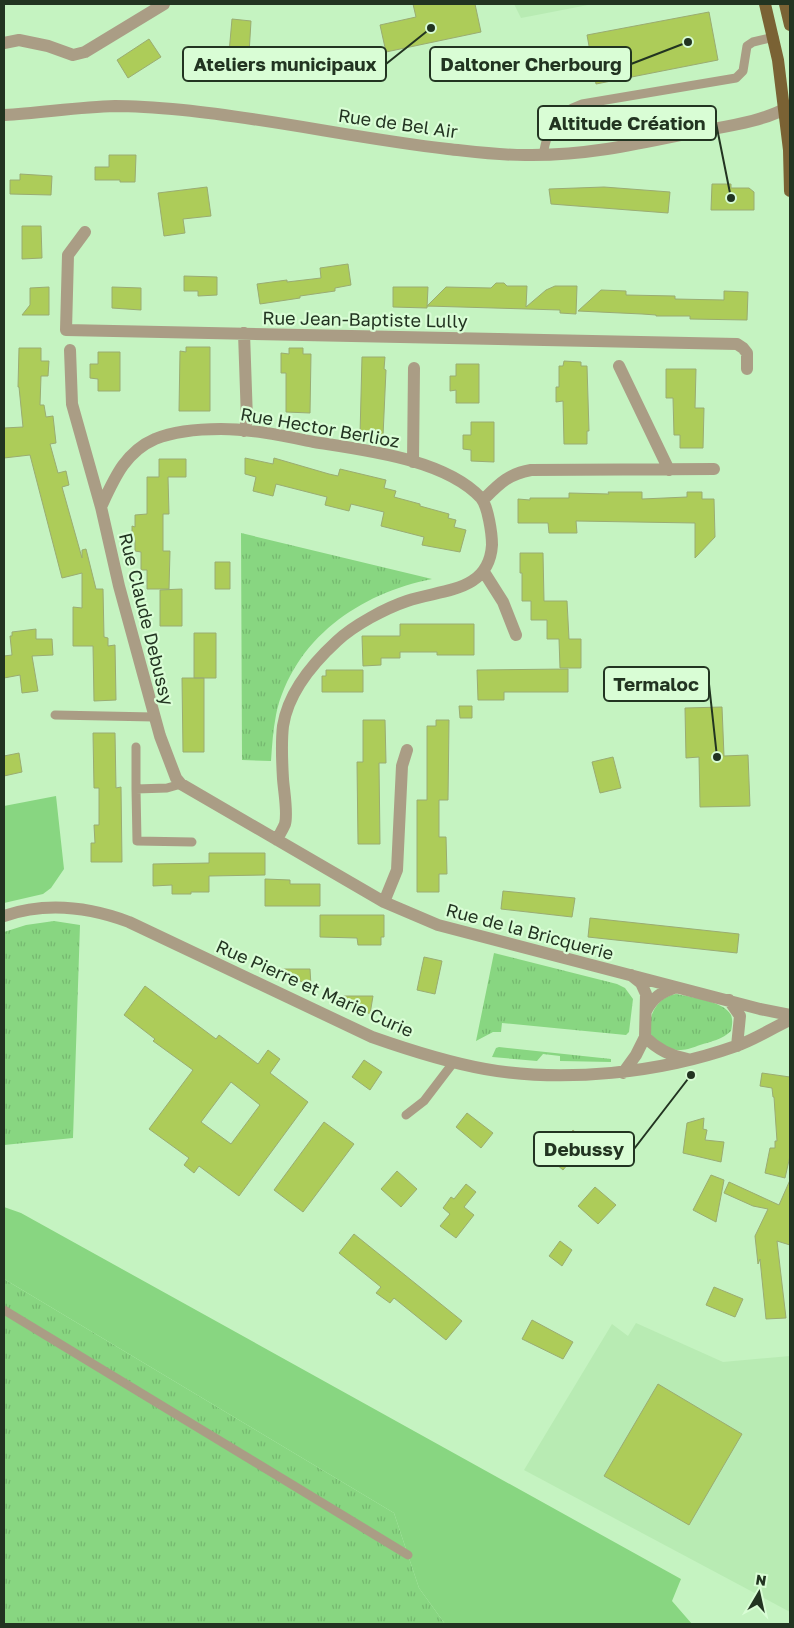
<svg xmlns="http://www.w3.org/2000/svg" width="794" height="1628" font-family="'Golos Text',sans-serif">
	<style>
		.built { fill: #b8ebb3 }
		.grass { fill: url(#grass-tufts) }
		.pitch { fill: #88d681 }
		.building { fill: #adcc59; stroke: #9aac72; fill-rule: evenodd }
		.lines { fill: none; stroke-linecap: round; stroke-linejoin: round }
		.lane { stroke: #aa9d85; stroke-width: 9 }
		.street { stroke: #aa9d85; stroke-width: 12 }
		.primary { stroke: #7a6234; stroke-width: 12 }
		.labels { text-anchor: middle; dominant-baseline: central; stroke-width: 4.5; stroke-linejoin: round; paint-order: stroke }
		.street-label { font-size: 18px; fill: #223421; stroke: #d9fdd5 }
		.leader { fill: none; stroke: #223421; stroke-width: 2 }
		.callout-dot { fill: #223421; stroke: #d9fdd5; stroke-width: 2 }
		.callout { fill: #d9fdd5; stroke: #223421; stroke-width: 2 }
		.callout-label { font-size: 19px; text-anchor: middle; font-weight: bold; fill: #223421 }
	</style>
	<defs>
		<pattern id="grass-tufts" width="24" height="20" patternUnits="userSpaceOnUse" patternTransform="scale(1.25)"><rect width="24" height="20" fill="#88d681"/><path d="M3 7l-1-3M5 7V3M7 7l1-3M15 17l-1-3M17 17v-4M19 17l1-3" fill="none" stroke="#75b86f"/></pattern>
	</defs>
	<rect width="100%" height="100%" fill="#c5f3c1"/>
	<path class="built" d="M514,4H593L521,18Z
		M636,1323L723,1362L790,1356V1612L524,1470L612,1324L628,1336Z"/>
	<path class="grass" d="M241,533L432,579C360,593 293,639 276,715C273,730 272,746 271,761L242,760Z
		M54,921L80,925L73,1138L4,1145V932L26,925Z
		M494,953L617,984L625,988L633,999L629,1032L626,1035L502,1023L501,1032H493L476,1041Z
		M676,994C690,997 724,1001 731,1015C733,1020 732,1026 731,1031C723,1039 710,1042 700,1045C694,1047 687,1050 681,1050C670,1051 652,1043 650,1031C648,1014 659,996 676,994Z
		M499,1047L611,1059V1062L560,1061V1056L543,1054L537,1061L492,1057L496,1048Z
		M4,1279L394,1513L419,1588L445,1624H4Z"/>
	<path class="pitch" d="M56,796L64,869L51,888L43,894L4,903V806Z
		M4,1207L21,1213L681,1579L672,1601L692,1624H445L419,1588L394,1513L4,1279Z"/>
	<path class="building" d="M413,4H475L481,32L386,52L380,25L416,17Z
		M709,12L718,60L596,84L587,35Z
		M232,19L251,21L249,54L229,53Z
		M149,39L161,57L128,78L117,60Z
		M109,155H136L135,182H120V180H95V167H109Z
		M20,174L52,176L51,195L10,194V180H20Z
		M712,184H731V188H749L754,192V210H711Z
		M207,187L211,216L183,219L185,233L164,236L158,193Z
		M604,187L670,192L668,213L551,204L549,189Z
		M22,226H41L42,258L22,259Z
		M348,264L351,285L335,288V291L300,296V298L260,304L257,284L287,280V282L321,278L320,268Z
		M184,276L217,277V295L198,296V291H184Z
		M496,283H504L507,286H527L526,307L546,290L555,286H577L576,314L560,313V310L427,306L446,287L491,288Z
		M49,287V315H22L30,305V288Z
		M112,287L141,288V310L112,308Z
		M393,287H428L427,308L393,307Z
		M601,290L626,291V295L675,296V299L724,300V291L748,292L747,320L690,319V316H656V315L642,314L578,311Z
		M186,347H210V411H179L180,351L186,352Z
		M19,348H41V361H49L48,376H41L40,405H44L46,417L53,416L56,443L50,444L58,473L66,471L69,485L62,487L82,558V550L86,549L96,589H103L104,637L108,638V646L115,645L116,700L94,701L93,646H73V607L82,608V573L62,578L30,455L4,458V428L23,427L19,387H18Z
		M289,348H303V354H311L310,413L286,412V373H281V353L289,354Z
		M98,352H120V391H98V379L90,378V364H98Z
		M362,357H385L384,369L386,370L383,436L360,435Z
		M564,361L581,362V366H587L589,431H587V444H564L563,401L556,402V387H559V366H563Z
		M456,364H479V403H456V390L450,391V376H456Z
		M666,369H696L695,408H704L703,448H680V435H674L673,398H666Z
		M471,422H494V462L471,461V450L463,449V435H471Z
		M245,458L273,464L274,458L329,474L338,476L340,469L386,480L384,488L396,491L394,497L420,504V506L449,514L448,518L456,520L454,527L466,530L460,552L422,545L424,537L381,526L384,512L351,504L349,511L325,505L327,497L276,484L273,496L253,491L256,477L245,474Z
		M159,459H186V477H168L169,514H163V551H170L169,589H147V570H141V552L135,551V540H132V526L135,527V515L147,514V477H159Z
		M608,492H642V499L687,497V492H702V499H714L715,537L695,558V523L576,521L577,533H549L548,523H518V499L530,500V498H569V493L609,494Z
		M520,553H543L544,601H567L569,639H581V668H560L559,639H547V620H531V601H522V573H520Z
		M215,562H230V589H215Z
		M182,589V626H160V590Z
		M400,624H474V655H437V652H400V658H381V665L363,666L362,636H400Z
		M36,629V639H52L53,655L32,656L38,691L22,693L20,675L4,678V656L12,655L10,636H12V632Z
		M194,633H216V678H194Z
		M568,669V692H504V700H478L477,670Z
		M326,670H363V692H322V676H326Z
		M182,678H204V752H183Z
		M459,706H472V718H460Z
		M722,707L724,756L748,755L750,806L700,807L699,757L686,758L685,708Z
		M363,720H385L386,763H379L380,844H358L357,762H363Z
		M436,720H449L448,800H439V837H446L447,874H439V892H417V800H427V726H436Z
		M93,733H115L116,788L121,787L122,862H91V843H95L94,825H99V788H94Z
		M19,753L22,772L4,776V756Z
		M613,757L621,788L600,793L592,762Z
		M209,853H265V875L209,876V892H191V894H172V885L153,886V864L209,863Z
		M265,879L290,880V884H320V906H265Z
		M503,891L575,898L572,917L501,909Z
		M320,915H384V937H381V945H358L357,938L320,937Z
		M590,918L739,934L737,953L588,937Z
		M424,957L442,961L435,994L417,990Z
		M274,969H310L311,986Z
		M145,986L216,1039L219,1035L258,1064L268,1050L280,1059L270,1073L308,1102L239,1196L199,1166L194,1173L184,1165L189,1158L149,1129L193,1070L153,1041L155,1039L124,1015ZM231,1082L260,1105L231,1144L201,1122Z
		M331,996H373L370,1014L362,1010Z
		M364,1060L382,1072L370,1090L352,1077Z
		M762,1073L790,1077V1156L785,1178L765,1173L770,1148H775V1141H777L774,1097H773L772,1088L760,1086Z
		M467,1113L493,1133L481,1148L456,1127Z
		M704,1118L703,1129L707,1130L705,1140L724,1142L721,1162L683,1153L687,1123Z
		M324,1122L354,1144L303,1212L274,1190Z
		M573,1130L586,1142L563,1170L549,1158Z
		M397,1171L417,1189L401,1207L381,1189Z
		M711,1175L724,1180L716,1222L693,1210Z
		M790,1180V1245L777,1241L786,1318L766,1319L760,1259L758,1264L755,1236L768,1209L753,1206L724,1193L729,1182L779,1205Z
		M466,1184L476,1192L464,1207L474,1215L456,1238L440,1226L450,1214L443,1208L451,1197L454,1199Z
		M595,1187L616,1205L598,1224L578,1206Z
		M354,1234L462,1321L446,1340L394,1298L390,1303L376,1293L381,1287L339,1253Z
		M560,1241L572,1250L562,1266L549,1256Z
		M714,1287L743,1299L735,1317L706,1305Z
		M532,1320L573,1342L563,1359L522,1339Z
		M658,1384L742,1434L689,1525L604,1476Z"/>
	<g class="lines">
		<path class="lane" d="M543,155C548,127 554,114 582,104L736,78L743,71L747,46L753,42L774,37
			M55,715L154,717
			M136,747V789L167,788L181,784
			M136,789L137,841L192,842
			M406,1115L424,1101L453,1063
			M4,1310L408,1555"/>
		<path class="street" d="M4,43L19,40L48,46L73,55L85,52L164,4
			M4,115C41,113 78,107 115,106C138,106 161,108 183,110C272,119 360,139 448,149C476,152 504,156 532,155C587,155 633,145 686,134C719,127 762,123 790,106
			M85,232L68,255L66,330L737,344L743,348L747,353V369
			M70,350L72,404L101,507L119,586L160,736L176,778L181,784L384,902L438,925L760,1009L790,1015
			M619,366L669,470
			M244,431L247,420L244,333
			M413,462L414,368
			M483,500C499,484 508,474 531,470L714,469
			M101,507C114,479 125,452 155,439C175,431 199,429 221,429C252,429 284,436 314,442C364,450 445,459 481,498C488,506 492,534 492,545C489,593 441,589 407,601C386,608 354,625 337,641C313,663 288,693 283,726C281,743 282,762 283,779C284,792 288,813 285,824C283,829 279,835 277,840
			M484,572L503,602L516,635
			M384,902L397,870L402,766L407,750
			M4,916C45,902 89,907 129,922L372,1037C409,1050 446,1062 485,1069C564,1083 660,1073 736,1046C754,1040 772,1028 790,1020
			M729,1000L740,1016L737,1046
			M646,1011C653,997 662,992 676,987
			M645,1037C657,1049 670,1056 687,1059
			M623,1073L636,1055L645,1037L646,994L641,983L631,975"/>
		<path class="primary" d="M765,4L778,60L789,150L790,191
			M785,4L790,25"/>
	</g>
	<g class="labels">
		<g class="street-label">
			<text transform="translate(398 123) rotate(8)">Rue de Bel Air</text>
			<text transform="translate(365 319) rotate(1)">Rue Jean-Baptiste Lully</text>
			<text transform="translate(320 427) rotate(10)">Rue Hector Berlioz</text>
			<text transform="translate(147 619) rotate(76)">Rue Claude Debussy</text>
			<text transform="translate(530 931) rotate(15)">Rue de la Bricquerie</text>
			<text transform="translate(315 988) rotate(24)">Rue Pierre et Marie Curie</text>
		</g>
	</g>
	<path class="leader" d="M688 42L631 64M431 28L386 64M731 198L716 123M717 757L709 684M691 1075L634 1149"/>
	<g class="callout-dot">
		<circle cx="688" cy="42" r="5"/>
		<circle cx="431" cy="28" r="5"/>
		<circle cx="731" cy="198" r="5"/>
		<circle cx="717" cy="757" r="5"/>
		<circle cx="691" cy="1075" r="5"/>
	</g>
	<g class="callout">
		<rect x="430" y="47" width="201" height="34" rx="5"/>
		<rect x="183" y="47" width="203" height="34" rx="5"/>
		<rect x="538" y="106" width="178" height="34" rx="5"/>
		<rect x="604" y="667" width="105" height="34" rx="5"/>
		<rect x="534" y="1132" width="100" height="34" rx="5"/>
	</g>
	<g class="callout-label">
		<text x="531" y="71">Daltoner Cherbourg</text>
		<text x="285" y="71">Ateliers municipaux</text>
		<text x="627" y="130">Altitude Création</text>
		<text x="656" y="691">Termaloc</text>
		<text x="584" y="1156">Debussy</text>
	</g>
	<rect width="794" height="1628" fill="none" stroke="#223421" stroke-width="10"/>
	<g transform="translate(759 1593) rotate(9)" stroke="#d9fdd5" stroke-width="4" paint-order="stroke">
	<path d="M0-4L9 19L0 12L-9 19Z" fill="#223421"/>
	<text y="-8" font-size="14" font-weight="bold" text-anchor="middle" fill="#223421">N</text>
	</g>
</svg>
